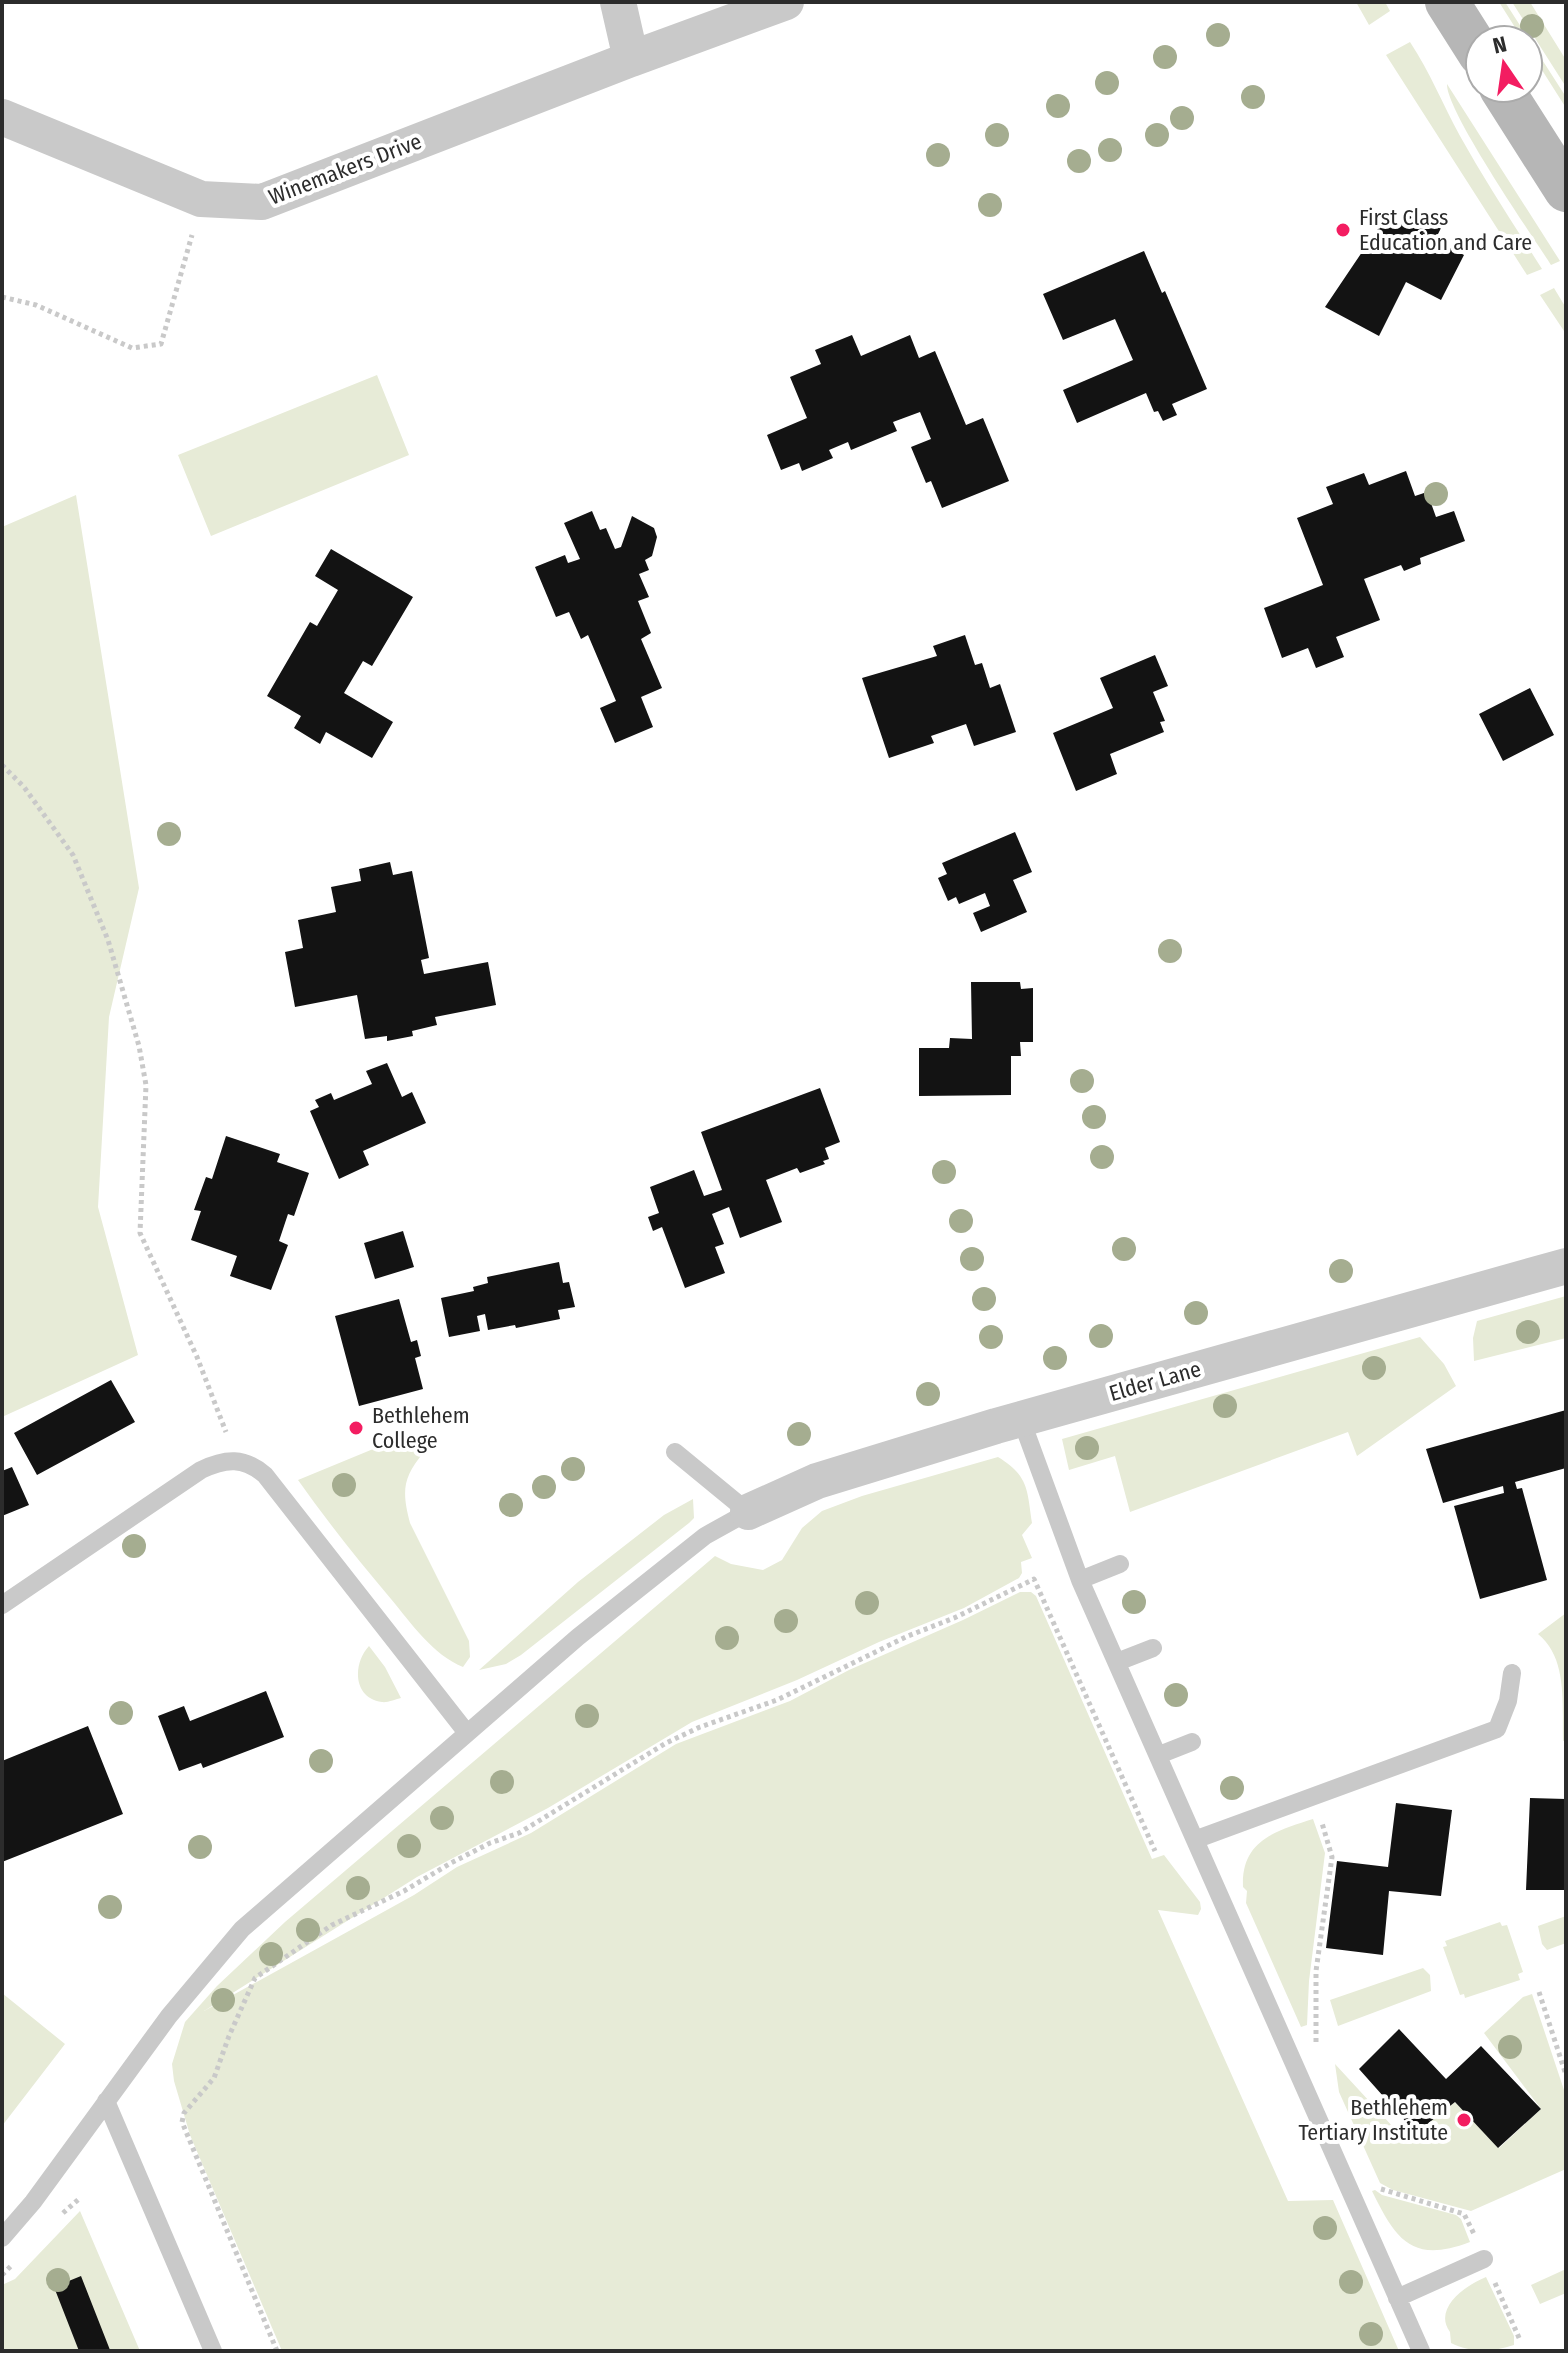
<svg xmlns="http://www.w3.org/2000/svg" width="1568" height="2353" font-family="'Fira Sans Condensed',sans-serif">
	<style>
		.green { fill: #e7ebd7 }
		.building { fill: #131313 }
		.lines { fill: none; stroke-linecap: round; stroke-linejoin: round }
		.path { stroke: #c9c9c9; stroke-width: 5; stroke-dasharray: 4 4; stroke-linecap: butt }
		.service { stroke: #c9c9c9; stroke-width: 18 }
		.minor { stroke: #c9c9c9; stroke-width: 36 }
		.secondary { stroke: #b6b6b6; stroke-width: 44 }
		.tree { fill: #a5ad90 }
		.poi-dot { fill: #f31d61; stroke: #fff; stroke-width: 3 }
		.labels { text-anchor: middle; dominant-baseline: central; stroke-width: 8; stroke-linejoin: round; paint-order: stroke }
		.street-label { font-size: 22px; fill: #2c2c2c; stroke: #fff }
		.poi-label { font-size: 22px; fill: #2c2c2c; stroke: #fff; text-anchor: start }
	</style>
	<rect width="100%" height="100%" fill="#fff"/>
	<path class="green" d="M1356,2H1385L1390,11L1369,25Z
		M1499,2H1505L1566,97V108L1528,48V40H1523Z
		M1512,2H1530L1566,60V87Z
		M1410,42C1430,72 1443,105 1460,136C1485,181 1514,225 1542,269L1527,275L1386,55Z
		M1447,84L1560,261L1551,265C1532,235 1446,111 1447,84Z
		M1554,288L1566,308V334L1540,295Z
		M377,375L409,455L211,536L178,455Z
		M76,495L139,888L109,1017L98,1207L138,1355L2,1417V527Z
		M1566,1296V1338L1474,1361L1473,1338L1477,1321Z
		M1420,1337L1444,1364L1456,1386L1357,1456L1348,1432L1130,1512L1115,1456L1069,1470L1062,1439Z
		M412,1433L424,1452C402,1478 402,1492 410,1523L469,1641L470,1657L463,1667C433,1655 411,1623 391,1599C358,1560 327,1521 298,1480Z
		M998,1457C1029,1476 1027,1490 1032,1523L1022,1535L1032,1558L1021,1562L1022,1573L1019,1578L964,1608L879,1642L797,1680L692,1722L548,1808L417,1877L204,2011L414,1895L457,1867L531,1833L676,1744L790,1701L849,1670L963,1620L1020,1592H1031L1036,1596L1152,1859L1164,1855L1200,1902L1201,1909L1198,1915L1158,1910L1288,2201L1333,2200L1399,2351H282L190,2135L174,2081L172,2064L185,2022L217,1986L285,1922L715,1556L731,1564L763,1570L782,1560L802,1528L822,1511L862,1496Z
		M693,1499L694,1518L689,1523L521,1655L506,1664L479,1670L578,1582L664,1515Z
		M1566,1613V1740L1563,1741C1562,1705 1568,1658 1538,1634Z
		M369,1646L385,1667L401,1698C396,1699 387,1703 382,1702C352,1698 353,1663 369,1646Z
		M1313,1819L1325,1853L1309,1981L1307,2025L1301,2027L1246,1903L1247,1891L1243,1887C1241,1840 1276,1831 1313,1819Z
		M1566,1916V1943L1547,1950L1542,1944L1538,1926Z
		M1500,1922L1502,1926L1507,1925L1523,1972L1518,1974L1520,1980L1465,1998L1464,1994L1460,1995L1443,1947L1447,1946L1445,1941Z
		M1423,1968L1430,1975L1431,1991L1338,2026L1330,2000Z
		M2,1993L65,2044L2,2126Z
		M1532,1994L1566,2096V2169L1471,2211L1393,2190L1380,2183L1339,2092L1335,2064L1406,2141L1455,2102L1499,2148L1541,2109L1484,2033L1523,1997Z
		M1375,2190L1382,2195L1456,2215L1461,2219L1470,2242C1412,2264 1396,2240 1372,2191Z
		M80,2211L140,2351H2V2285L15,2279Z
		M1566,2269V2293L1540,2304L1531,2285Z
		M1486,2277L1514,2336V2345C1493,2352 1470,2353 1451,2343L1450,2332C1433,2309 1464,2286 1486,2277Z"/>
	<path class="building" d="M1409,211L1441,228L1435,240L1464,255L1441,300L1406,282L1379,336L1325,307L1387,215L1404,224Z
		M1144,251L1162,293L1165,291L1207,389L1172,404L1177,415L1163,421L1158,411L1154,412L1146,393L1077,423L1063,390L1133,360L1115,319L1063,340L1043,294Z
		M852,335L861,356L910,335L919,358L935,351L966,425L983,418L1009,481L942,508L931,481L926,483L911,447L931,439L920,412L893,422L897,431L851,450L848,442L829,450L833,458L802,471L799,463L781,470L767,435L807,418L790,377L821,364L815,350Z
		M1406,471L1415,496L1427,492L1436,517L1454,511L1465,541L1420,558L1421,564L1404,571L1401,565L1364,579L1380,620L1336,637L1344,657L1316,668L1308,648L1282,658L1264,608L1323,585L1297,518L1333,504L1326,487L1364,473L1369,485Z
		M592,511L600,530L606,528L615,549L621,547L632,516L654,528L657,537L652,556L645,560L649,570L639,574L649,597L638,601L651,633L641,639L662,688L641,697L653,727L615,743L600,708L616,701L588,635L581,639L569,612L556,617L535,567L565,555L568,563L580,559L564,523Z
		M331,549L413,597L372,666L363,661L344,693L393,722L372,758L326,732L320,744L294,728L301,716L267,696L310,622L317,626L338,590L315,576Z
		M965,635L975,665L982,663L990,688L1000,684L1016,732L974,746L966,724L931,736L934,743L889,758L862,678L937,656L933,646Z
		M1155,655L1168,686L1153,692L1165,721L1160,722L1164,732L1110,754L1117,774L1076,791L1053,733L1113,708L1100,678Z
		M1530,688L1554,735L1503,761L1479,714Z
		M1015,832L1032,872L1013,880L1027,912L981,932L973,913L990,906L985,893L959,904L956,897L948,901L938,878L947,874L942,863Z
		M390,862L393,875L412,871L429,958L421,960L424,974L488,962L496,1005L435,1017L437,1025L412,1031L413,1036L387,1041V1036L365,1039L357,995L295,1007L285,952L303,948L298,920L336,912L331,887L361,881L359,869Z
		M971,982H1020L1021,989L1033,988V1042H1020L1021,1056H1011V1095L919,1096V1048H949L950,1038L972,1039Z
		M387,1063L402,1097L412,1092L426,1123L363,1151L369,1165L339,1179L310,1111L319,1107L315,1100L331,1093L334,1100L372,1084L366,1071Z
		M820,1088L840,1142L825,1148L829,1159L823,1161L825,1164L800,1173L797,1168L766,1180L782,1222L740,1238L729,1207L712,1214L724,1244L715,1247L725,1273L685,1288L662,1227L653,1231L648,1217L659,1213L650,1187L694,1170L704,1196L722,1190L701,1132Z
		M226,1136L280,1154L277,1162L309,1173L294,1216L288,1214L279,1241L288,1245L271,1290L230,1276L237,1256L191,1240L201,1211L194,1210L206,1177L212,1179Z
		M403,1231L414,1267L375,1279L364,1243Z
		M559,1262L563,1283L569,1282L575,1307L558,1310L560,1319L516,1328L515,1325L488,1330L485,1314L477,1316L480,1331L449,1337L441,1298L474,1291L473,1287L488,1283L487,1277Z
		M399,1299L411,1342L417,1340L421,1356L415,1358L423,1389L359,1406L335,1316Z
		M111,1380L135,1422L37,1475L14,1433Z
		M1566,1410V1468L1515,1482L1517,1489L1522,1488L1547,1580L1480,1599L1454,1506L1504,1493L1503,1486L1443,1503L1426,1449Z
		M12,1467L29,1505L2,1516V1471Z
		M266,1691L284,1737L203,1768L201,1763L179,1771L158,1716L184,1706L190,1721Z
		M88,1726L123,1814L2,1862V1761Z
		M1530,1798L1566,1799V1890H1526Z
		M1396,1803L1452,1810L1441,1896L1389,1891L1383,1955L1326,1948L1337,1861L1388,1867Z
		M1399,2029L1446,2079L1481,2046L1541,2109L1498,2148L1455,2102L1416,2133L1359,2069Z
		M81,2276L110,2350L107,2351H79L54,2287Z"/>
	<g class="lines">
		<path class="path" d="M2,297L36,305L132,348L161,344L192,235
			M2,765L24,787L73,855L108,940L139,1046L146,1085L140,1233L197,1357L226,1432
			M1539,1992L1566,2075
			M1316,2042V1971L1332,1857L1322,1823
			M1381,2189L1464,2214L1474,2234
			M63,2213L80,2198
			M2,2275L11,2266
			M1495,2283L1520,2340
			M277,2351L182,2122L184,2113L214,2078L229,2036L255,1978L332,1925L404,1891L451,1863L490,1843L519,1833L666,1743L700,1727L777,1700L908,1636L954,1618L1034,1579L1155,1851"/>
		<path class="service" d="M1021,1419L1080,1580L1421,2351
			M1080,1580L1120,1564
			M2,1605L201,1470C226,1458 244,1457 265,1475L467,1733
			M1117,1662L1153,1648
			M1159,1755L1192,1742
			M1197,1839L1497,1729L1508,1701L1512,1673
			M106,2101L213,2351
			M2,2238L33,2202L169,2016L242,1929L578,1637L705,1536L748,1512L675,1452
			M1397,2298L1484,2259"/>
		<path class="minor" d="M631,59L786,2
			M2,117L201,199L262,202L631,59L618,2
			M748,1512L817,1481L996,1426L1566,1266"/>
		<path class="secondary" d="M1447,2L1480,54
			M1501,88L1566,190"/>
	</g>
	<g class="tree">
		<circle cx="1532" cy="26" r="12"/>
		<circle cx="1218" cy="35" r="12"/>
		<circle cx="1165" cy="57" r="12"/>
		<circle cx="1107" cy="83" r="12"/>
		<circle cx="1253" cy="97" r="12"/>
		<circle cx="1058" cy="106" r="12"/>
		<circle cx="1182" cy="118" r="12"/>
		<circle cx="997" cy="135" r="12"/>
		<circle cx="1157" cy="135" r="12"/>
		<circle cx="1110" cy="150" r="12"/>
		<circle cx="938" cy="155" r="12"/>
		<circle cx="1079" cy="161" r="12"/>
		<circle cx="990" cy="205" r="12"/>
		<circle cx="1436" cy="494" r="12"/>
		<circle cx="169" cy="834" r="12"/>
		<circle cx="1170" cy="951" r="12"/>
		<circle cx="1082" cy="1081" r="12"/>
		<circle cx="1094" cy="1117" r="12"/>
		<circle cx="1102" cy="1157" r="12"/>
		<circle cx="944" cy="1172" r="12"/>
		<circle cx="961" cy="1221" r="12"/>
		<circle cx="1124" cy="1249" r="12"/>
		<circle cx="972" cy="1259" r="12"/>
		<circle cx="1341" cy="1271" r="12"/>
		<circle cx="984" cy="1299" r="12"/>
		<circle cx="1196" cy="1313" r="12"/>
		<circle cx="1528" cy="1332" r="12"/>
		<circle cx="1101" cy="1336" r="12"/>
		<circle cx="991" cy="1337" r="12"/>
		<circle cx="1055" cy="1358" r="12"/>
		<circle cx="1374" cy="1368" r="12"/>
		<circle cx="928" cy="1394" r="12"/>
		<circle cx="1225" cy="1406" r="12"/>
		<circle cx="799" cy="1434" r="12"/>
		<circle cx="1087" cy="1448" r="12"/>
		<circle cx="573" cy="1469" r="12"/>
		<circle cx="344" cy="1485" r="12"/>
		<circle cx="544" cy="1487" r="12"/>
		<circle cx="511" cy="1505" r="12"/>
		<circle cx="134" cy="1546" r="12"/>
		<circle cx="1134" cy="1602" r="12"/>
		<circle cx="867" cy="1603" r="12"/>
		<circle cx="786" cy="1621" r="12"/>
		<circle cx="727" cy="1638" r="12"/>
		<circle cx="1176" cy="1695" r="12"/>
		<circle cx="121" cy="1713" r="12"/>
		<circle cx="587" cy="1716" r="12"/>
		<circle cx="321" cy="1761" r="12"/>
		<circle cx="502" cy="1782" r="12"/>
		<circle cx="1232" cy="1788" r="12"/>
		<circle cx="442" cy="1818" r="12"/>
		<circle cx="409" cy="1846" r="12"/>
		<circle cx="200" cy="1847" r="12"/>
		<circle cx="358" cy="1888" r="12"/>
		<circle cx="110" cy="1907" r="12"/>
		<circle cx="308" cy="1930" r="12"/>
		<circle cx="271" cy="1954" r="12"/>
		<circle cx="223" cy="2000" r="12"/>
		<circle cx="1510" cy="2047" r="12"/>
		<circle cx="1325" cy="2228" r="12"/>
		<circle cx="58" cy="2280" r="12"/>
		<circle cx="1351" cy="2282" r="12"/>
		<circle cx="1371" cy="2334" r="12"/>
	</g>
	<g class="poi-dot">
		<circle cx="1343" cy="230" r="8"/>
		<circle cx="356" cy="1428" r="8"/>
		<circle cx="1464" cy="2120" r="8"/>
	</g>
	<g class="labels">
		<g class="street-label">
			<text transform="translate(345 169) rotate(-21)">Winemakers Drive</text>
			<text transform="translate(1155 1381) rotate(-16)">Elder Lane</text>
		</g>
		<g class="poi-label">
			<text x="1359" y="217">First Class<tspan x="1359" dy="25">Education and Care</tspan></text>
			<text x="372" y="1415">Bethlehem<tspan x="372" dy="25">College</tspan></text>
			<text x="1448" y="2107" text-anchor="end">Bethlehem<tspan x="1448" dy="25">Tertiary Institute</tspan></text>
		</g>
	</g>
	<rect width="1568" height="2353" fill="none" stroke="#2c2c2c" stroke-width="8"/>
	<g transform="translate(1504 64) rotate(347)"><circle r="38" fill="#ffffff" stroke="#ababab" stroke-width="2"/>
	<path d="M0-6L14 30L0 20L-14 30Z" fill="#f31d61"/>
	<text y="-12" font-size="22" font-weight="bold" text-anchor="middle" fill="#2c2c2c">N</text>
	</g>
</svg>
